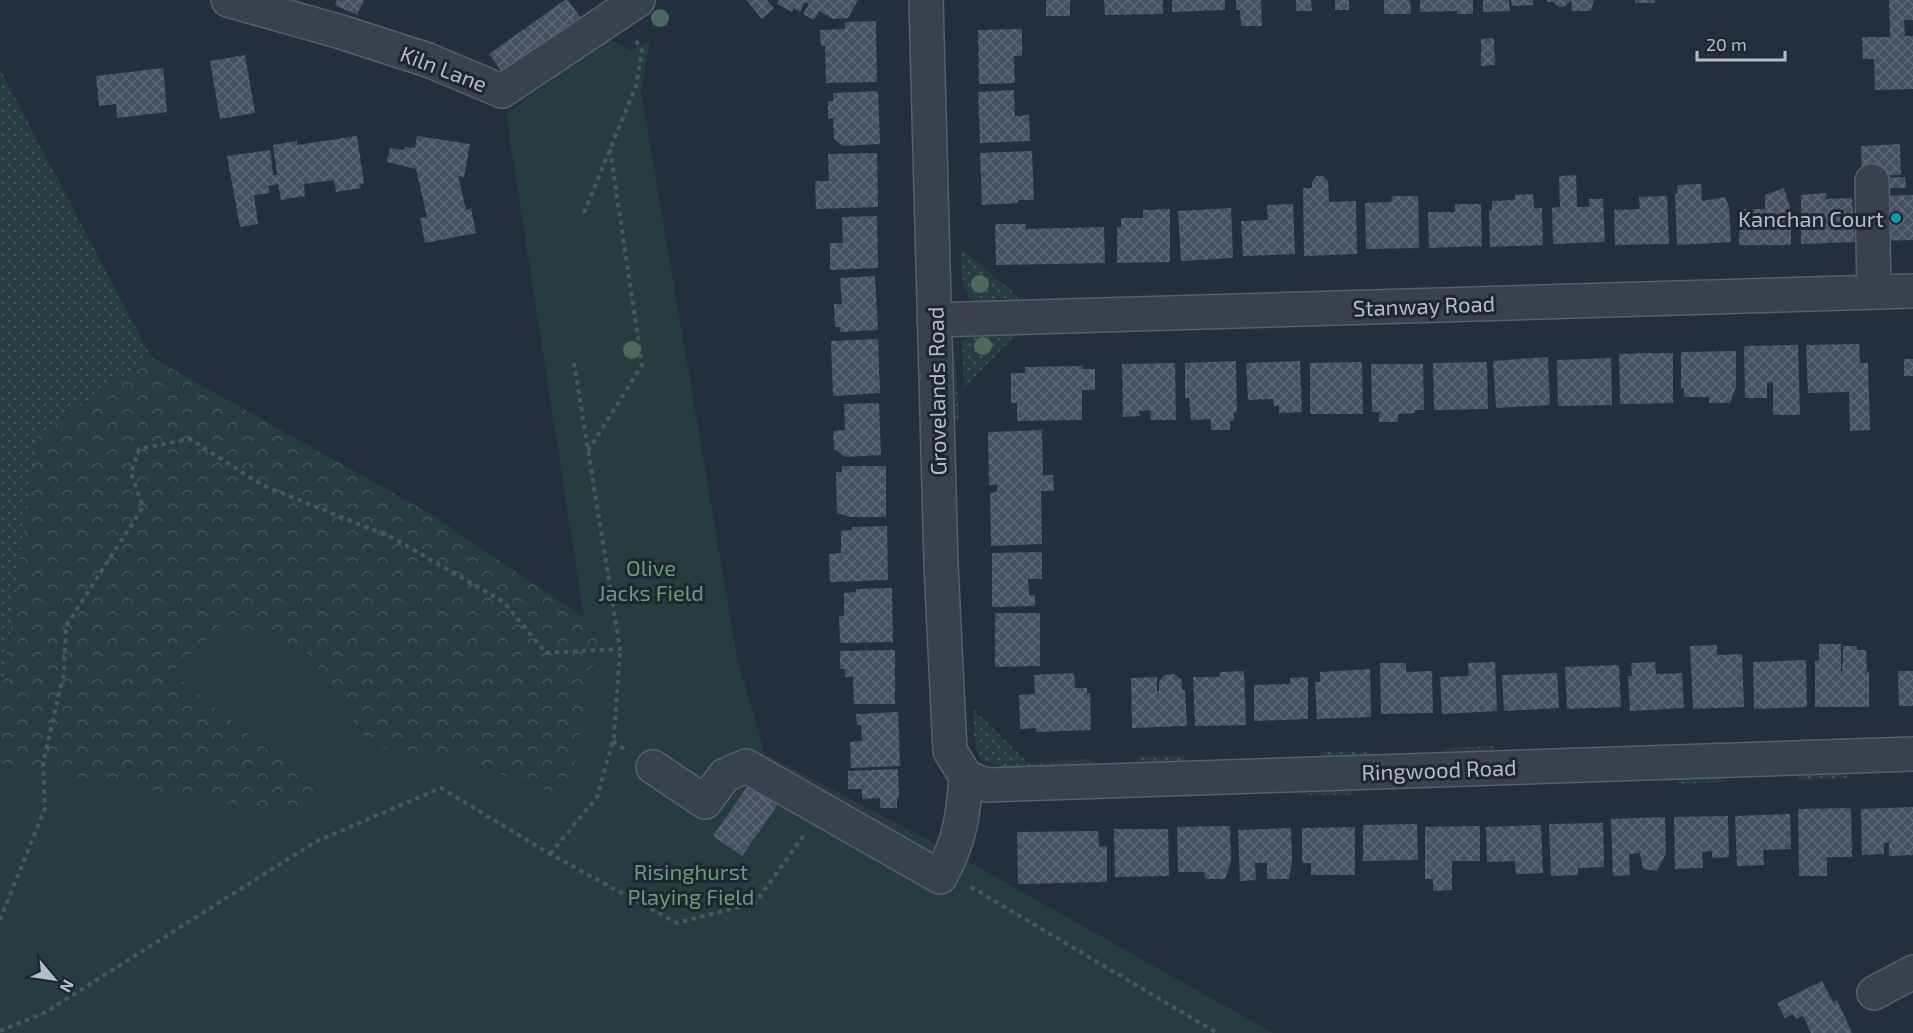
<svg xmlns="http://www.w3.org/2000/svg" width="1913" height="1033" font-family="'Exo 2',sans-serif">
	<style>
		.grass { fill: url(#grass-dots) }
		.forest { fill: url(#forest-crowns) }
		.park { fill: #263c3f }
		.building { fill: url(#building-cross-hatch) }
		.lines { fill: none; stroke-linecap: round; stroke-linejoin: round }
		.minor-casing { stroke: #565f6c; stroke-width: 36 }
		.path { stroke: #44595c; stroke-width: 4; stroke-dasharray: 4.5 4.5; stroke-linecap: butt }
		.minor { stroke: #38414e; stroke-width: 33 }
		.tree { fill: #4b6a5d }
		.culture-dot { fill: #0f9aa8; stroke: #1d2633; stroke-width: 2 }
		.labels { text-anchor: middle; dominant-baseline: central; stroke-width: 6; stroke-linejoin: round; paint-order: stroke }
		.street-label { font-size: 22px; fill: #b4bcc9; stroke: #1d2633 }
		.poi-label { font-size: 22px; fill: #b4bcc9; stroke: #1d2633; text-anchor: end }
		.park-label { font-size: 22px; fill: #6b9a76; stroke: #1d2633 }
	</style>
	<defs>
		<pattern id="grass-dots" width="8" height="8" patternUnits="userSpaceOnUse" patternTransform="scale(1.5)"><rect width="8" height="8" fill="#263c3f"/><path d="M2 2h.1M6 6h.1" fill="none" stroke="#435659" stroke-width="1.8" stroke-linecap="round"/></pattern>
		<pattern id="forest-crowns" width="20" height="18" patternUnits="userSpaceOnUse" patternTransform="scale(1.5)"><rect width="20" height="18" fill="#263c3f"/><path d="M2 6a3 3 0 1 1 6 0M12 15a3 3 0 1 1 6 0" fill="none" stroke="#435659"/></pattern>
		<pattern id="building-cross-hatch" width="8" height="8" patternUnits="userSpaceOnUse" patternTransform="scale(1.5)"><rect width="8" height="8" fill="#455162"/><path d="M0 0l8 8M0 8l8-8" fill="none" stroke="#5d6877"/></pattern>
	</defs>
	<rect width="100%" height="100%" fill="#242f3e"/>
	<path class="grass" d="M0,69L151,357L37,436L0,705Z
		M961,248L1015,294L1022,305C967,304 961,306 961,248Z
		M1016,331L1014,336L964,388L962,342L971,334Z
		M955,350L959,421H950V359Z
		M974,710L1028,763L1092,759V768L1009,769L981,760C972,744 974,727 974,710Z
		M1494,746V755L1447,757V748Z
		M1321,752H1370V760H1321Z
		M1184,756V764L1136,765V757Z
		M1848,769L1849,778L1798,780V771Z
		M1724,772V782L1678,784L1677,774Z
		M1302,787H1352V795H1302Z"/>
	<path class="forest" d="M151,357L431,514L584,618L599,636L568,799L453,757L404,758L366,739L305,651L172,672L316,789L298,817L0,764V705L37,436Z"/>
	<path class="park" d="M607,38L630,50L650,42L641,90L737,658L765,754L953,853L1273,1033H0V764L298,817L316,789L172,672L220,625L305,651L366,739L404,758L453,757L568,799L599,636L584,618L506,114Z"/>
	<path class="building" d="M337,0H364L357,15L335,5Z
		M565,0H568L583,21L505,76L489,54Z
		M746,0H767L774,8L762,19Z
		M779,0H858L848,18L833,19L819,11L814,20L803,14L809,4L805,2L800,12L794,8L792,12L777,4Z
		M1046,0H1070V16H1046Z
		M1104,0H1163V14L1105,15Z
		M1172,0H1225V10L1172,12Z
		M1236,0H1261L1262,26H1241L1240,10H1236Z
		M1296,0H1311L1312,11H1296Z
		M1335,0H1349V10H1335Z
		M1384,0H1410L1411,14H1384Z
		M1420,0H1473V14H1457V11L1420,12Z
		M1483,0H1509L1510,11L1483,12Z
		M1511,0H1533V5L1512,6Z
		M1547,0H1571L1564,7H1559L1553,2H1547Z
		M1571,0H1594L1591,11H1572Z
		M1635,0H1655L1654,3H1635Z
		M1889,0H1913V20H1904L1905,36H1913V89L1875,90L1874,59H1863L1862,37H1890Z
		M876,21L877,82L826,83L825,45L821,46L820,30L845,29V22Z
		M1022,29V56H1014L1015,83L979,84L978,30Z
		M1494,38L1495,65L1481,66V39Z
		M245,55L255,113L220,119L210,61Z
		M163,68L167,112L117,118L116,104L99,106L96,76Z
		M1014,90L1015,116L1029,115L1030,141L980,143L978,92Z
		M878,91L880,144L843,146L834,139L833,118L828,119V101H833V93Z
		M357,136L364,183L360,184L361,188L336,192L334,180L304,184L305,196L281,200L278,184L268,186L270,193L254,195L258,224L240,227L227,156L270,150L273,175H277L273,145L297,141V145Z
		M417,136L470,144L464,177L458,176L466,210L471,208L476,233L425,243L420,218L427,217L416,169L387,162L390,148L404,150L405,147L415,148Z
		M1900,144L1901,175L1862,176L1861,146Z
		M1032,151L1034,200H1018V203L982,205L980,153Z
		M877,153L878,207L816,209L815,181H829L828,154Z
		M1576,175L1577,207H1589V199H1603L1605,242L1553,244L1552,208L1560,207L1559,176Z
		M1316,176H1323L1328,181L1329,202L1356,201L1357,254L1304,256L1303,188H1312V182Z
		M1905,177L1906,188H1878V178Z
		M1701,184L1702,201L1725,197L1729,207L1731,242L1677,245L1675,193H1678L1677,185Z
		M1784,188L1791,211V245H1739V209H1765V195Z
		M1826,193V199L1852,198L1855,242L1801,244V195Z
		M1533,194L1534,208H1542L1543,245L1490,247L1489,210H1492V201L1515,200V195Z
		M1913,195V240L1880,241L1879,196Z
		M1392,196H1418L1419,248L1366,249L1365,203L1391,202Z
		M1667,196L1669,244L1615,245L1614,210L1640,209L1639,197Z
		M1293,204L1295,254L1243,256L1241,221L1268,220L1267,205Z
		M1455,204H1481L1482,246L1429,248L1428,212H1455Z
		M1231,208L1233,258L1181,261L1178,211Z
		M1170,209V262L1117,263V227H1121V218H1143V210Z
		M877,216L878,268L830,270V243H843L842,217Z
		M995,224H1026V229L1104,227L1105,263L996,265Z
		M875,276L878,330L840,332V327H835L834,304H842L840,278Z
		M878,339L880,393L833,396L831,341Z
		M1859,344L1860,363H1868L1870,430L1850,431L1849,392L1808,393L1806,345Z
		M1798,345L1800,415H1773V382L1767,383V398H1745L1744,346Z
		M1736,351V387L1730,403H1709V397H1684V388H1681V352Z
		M1646,353H1673V403L1620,404L1619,354Z
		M1548,357L1550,405L1496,408L1493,361Z
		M1611,358L1612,405L1558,406L1557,360Z
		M1904,359H1913V376H1904Z
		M1236,361L1237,412H1234V421H1230V430H1211V419L1191,420L1189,398H1185V363Z
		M1300,361L1302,412L1279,413V406H1274L1273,399L1248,400L1246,363Z
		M1362,362L1363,414H1310V363Z
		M1487,362L1488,409L1434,410L1433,363Z
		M1175,363L1176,420H1151L1150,410L1139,411L1140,416L1123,417L1122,364Z
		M1371,364H1423L1424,410H1415V413L1398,414V422H1379V412H1372Z
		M1082,366V369H1095V390H1082V420L1017,421V403H1011V373H1025V367Z
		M879,403L881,455L845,457L834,449L833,431L845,430L844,404Z
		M1042,430L1043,475H1053L1054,491H1041L1042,544L991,546L990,493L997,492V485H989L988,432Z
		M842,466H886V517H850L837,513L836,472H842Z
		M887,526L888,580L830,582L829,554L841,553V531L852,530V527Z
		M1042,552V579H1028L1029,595H1035V606L992,607V553Z
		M892,588L893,642L840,643L839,616H844V593L856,592V589Z
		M995,613H1040V666L995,667Z
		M1819,644H1841V671H1842L1843,646H1857V650H1866L1867,672H1869V707H1815V661L1819,660Z
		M1717,645V655L1742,654L1744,707L1693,709L1690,646Z
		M895,650V704H854L853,677H845V669H840V651Z
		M1806,660L1807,707L1754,709L1753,662Z
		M1495,662L1497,711L1442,714L1440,677L1469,676L1468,663Z
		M1655,662L1656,674L1682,673L1684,708L1630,711L1628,676H1632L1631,663Z
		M1380,663H1406V672L1432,671L1433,713L1381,714Z
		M1619,665L1621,707L1567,709L1565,667Z
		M1370,669L1371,717L1317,719L1315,682H1320V672Z
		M1244,671L1246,725L1195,726L1193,677H1220V672Z
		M1898,671H1913V706H1899Z
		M1074,673L1075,688H1087V694L1090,693L1091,730L1036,732V728L1020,729L1019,695L1035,694L1034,675Z
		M1557,673L1559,708L1504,711L1502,675Z
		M1174,674L1182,680V690H1185L1187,726L1132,728L1131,678L1157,677V691H1159V682L1164,675Z
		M1308,677V719L1254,721V685L1290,684V678Z
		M898,712L900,766L851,768L850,742L862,741L861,725H857L856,714Z
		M898,769L899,799L897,798V808H880V798L862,799V789H848V771Z
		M752,780L781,800L742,856L713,836Z
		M1913,807V855L1889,856V842L1884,843V854L1862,855L1861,809Z
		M1851,808L1852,857H1827V876H1799L1798,809Z
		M1790,814L1791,849L1763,850L1764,865L1737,866L1735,816Z
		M1728,816L1729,857L1712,858V851L1702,852L1703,868L1675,869L1674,817Z
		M1665,817L1666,853L1657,871L1643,869L1640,853L1629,854L1630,875L1613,876L1611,819Z
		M1603,823L1604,867L1578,868V875L1551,876L1549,824Z
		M1417,824L1418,860L1363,861V825Z
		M1541,825L1543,873L1516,874L1515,861L1487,862L1486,827Z
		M1230,826L1231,861L1225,879H1205L1204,872H1178L1177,827Z
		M1480,826V861H1452V890L1433,891V879H1425V827Z
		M1355,827V875H1311V863H1302V828Z
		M1291,828L1292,862L1289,879H1267V863H1255L1256,880L1240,881L1238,830Z
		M1114,829H1168L1169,876L1115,877Z
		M1098,831L1099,847L1107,846V882L1018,884L1017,832Z
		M1822,981L1833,1002L1837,1000L1852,1033H1811L1803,1016L1796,1019L1793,1014L1785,1018L1777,1003Z"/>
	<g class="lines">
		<defs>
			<path id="minor" d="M228,0L341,32L428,60L502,91L638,0
				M926,0L941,565L950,751L966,777
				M1872,181L1874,292
				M934,320L1913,291
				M653,767L705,802L725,775L746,766L940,877C960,841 963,817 966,777
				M966,777L987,785L1913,754
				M1874,993L1913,972"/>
		</defs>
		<use href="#minor" class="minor-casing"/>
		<path class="path" d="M584,213L636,86L642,51L635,39
			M588,451L642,365L610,149
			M613,741L627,751
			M550,854L597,797L614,737L620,649
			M971,887L1217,1033
			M0,920L45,808L43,763L64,673L66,626L143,507L131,473L139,449L190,439L262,485L393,538L504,602L546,653L620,649L574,363
			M0,1031L46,1012L315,842L441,788L550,854L677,923L755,903L804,835"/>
		<use href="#minor" class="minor"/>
	</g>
	<g class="tree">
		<circle cx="660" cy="18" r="9"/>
		<circle cx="980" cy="284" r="9"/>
		<circle cx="983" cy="346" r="9"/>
		<circle cx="632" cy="350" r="9"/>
	</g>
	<circle class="culture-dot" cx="1896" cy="218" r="6"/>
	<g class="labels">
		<g class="street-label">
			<text transform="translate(444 68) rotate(21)">Kiln Lane</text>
			<text transform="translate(1424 305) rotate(-2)">Stanway Road</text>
			<text transform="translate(936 391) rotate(-91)">Grovelands Road</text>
			<text transform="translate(1439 769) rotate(-2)">Ringwood Road</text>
		</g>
		<g class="poi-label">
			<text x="1884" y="218">Kanchan Court</text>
		</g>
		<g class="park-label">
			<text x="651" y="567">Olive<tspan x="651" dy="25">Jacks Field</tspan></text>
			<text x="691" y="871">Risinghurst<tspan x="691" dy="25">Playing Field</tspan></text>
		</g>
	</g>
	<g transform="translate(54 979) rotate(119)" stroke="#1d2633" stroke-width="4.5" paint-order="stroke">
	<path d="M0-4.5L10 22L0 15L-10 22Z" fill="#b4bcc9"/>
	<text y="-9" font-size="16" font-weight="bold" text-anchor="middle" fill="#b4bcc9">N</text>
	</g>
	<path d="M1697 51v9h88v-9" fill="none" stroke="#b4bcc9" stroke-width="3"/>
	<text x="1706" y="51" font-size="18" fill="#b4bcc9" stroke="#1d2633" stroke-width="4.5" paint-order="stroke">20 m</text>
</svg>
